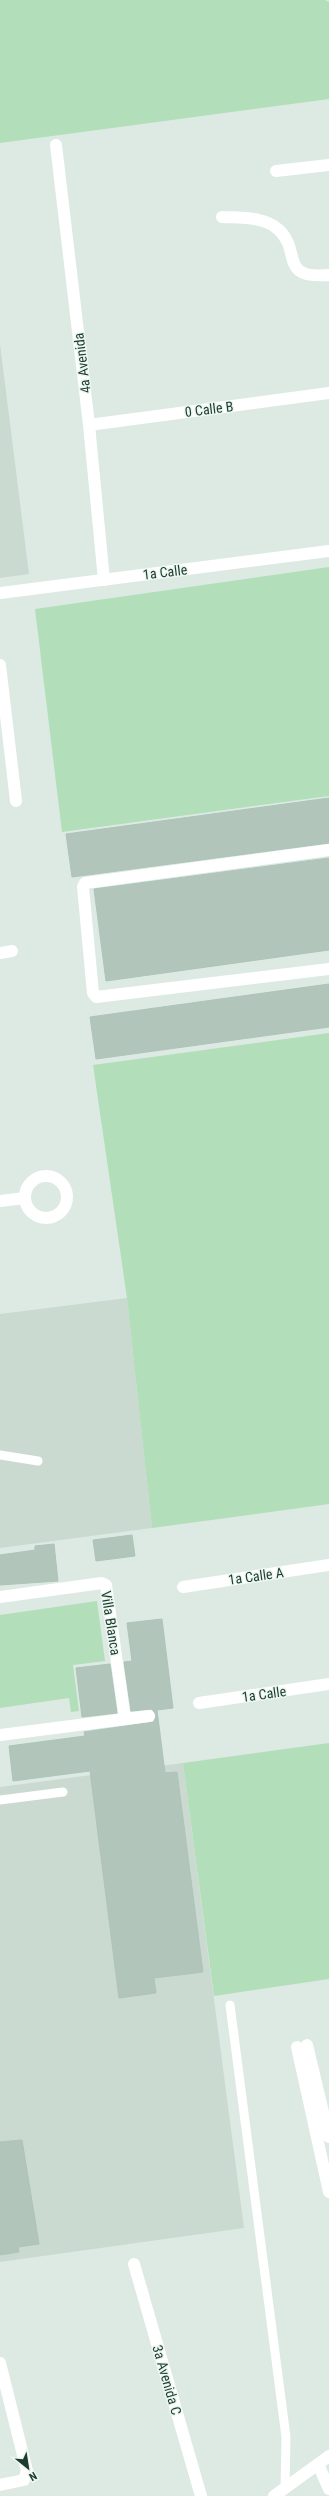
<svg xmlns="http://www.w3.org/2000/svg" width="329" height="2496" font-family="'Roboto Condensed',sans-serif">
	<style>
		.built { fill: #cadad1 }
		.green { fill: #b2deba }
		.building { fill: #b1c5bb; stroke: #aec4b9 }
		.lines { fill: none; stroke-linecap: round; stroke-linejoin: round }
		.lane { stroke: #fff; stroke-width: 9 }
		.street { stroke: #fff; stroke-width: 12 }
		.secondary { stroke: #fff; stroke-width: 12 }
		.labels { text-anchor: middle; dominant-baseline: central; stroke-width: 3; stroke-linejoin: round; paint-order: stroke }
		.street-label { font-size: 14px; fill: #1d3b30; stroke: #ecf7f1 }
	</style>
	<rect width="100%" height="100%" fill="#dceae3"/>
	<path class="built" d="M0,344L29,574L0,578Z
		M127,1298L152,1528L0,1548V1314Z
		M183,1763L244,2228L0,2262V1787Z"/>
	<path class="green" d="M0,0H325L329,2V99L0,143Z
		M329,567V796L62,832L35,609Z
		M329,1033V1504L152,1528L127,1298L93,1065Z
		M97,1601L105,1661L73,1665L79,1711L71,1712L69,1698L0,1708V1615Z
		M329,1743V1979L214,1996L183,1763Z"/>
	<path class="building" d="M329,798V843L72,877L66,834Z
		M329,858V950L106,981L94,889Z
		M329,984V1027L96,1059L90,1017Z
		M132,1535L135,1556L96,1561L93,1540Z
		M54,1544L58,1581L0,1585V1555L35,1550V1546Z
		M162,1619L173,1708L157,1710L165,1773L177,1772L203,1972L154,1978L156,1993L119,1998L90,1771L13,1781L9,1746L85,1736L84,1732L154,1722L156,1715L152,1709L131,1711L124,1662L132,1661L127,1623Z
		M110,1664L117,1713L82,1717L76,1668Z
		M22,2140L39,2244L18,2247L19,2252L0,2255V2142Z"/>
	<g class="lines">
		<path class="lane" d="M0,1455L38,1461
			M0,1800L63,1792
			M230,2005L286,2437L285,2487"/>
		<path class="street" d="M56,145L89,425L104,580
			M276,171L329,165
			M222,217C240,218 264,216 279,230C302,252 278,279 329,275
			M89,425L329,393
			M0,665L16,801
			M329,850L85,883L83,887L93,993L96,997L329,969
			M0,953L12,951
			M25 1197a21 21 0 1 1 42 0a21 21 0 1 1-42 0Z
			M0,1201L25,1198
			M183,1587L329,1565
			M0,1597L102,1583L106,1585L125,1719
			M199,1703L329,1684
			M0,1735L149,1716
			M307,2045L329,2137
			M297,2047L329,2192
			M134,2264L201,2496
			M0,2363L27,2471L24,2480L0,2485"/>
		<path class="secondary" d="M0,593L329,551
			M318,2464L329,2489
			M274,2496L329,2456"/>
	</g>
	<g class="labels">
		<g class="street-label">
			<text transform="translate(82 363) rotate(-97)">4a Avenida</text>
			<text transform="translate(209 409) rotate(-7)">0 Calle B</text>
			<text transform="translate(165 572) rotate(-7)">1a Calle</text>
			<text transform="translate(256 1576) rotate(-8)">1a Calle A</text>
			<text transform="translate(111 1623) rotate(81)">Villa Blanca</text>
			<text transform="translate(264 1694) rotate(-8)">1a Calle</text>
			<text transform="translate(167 2380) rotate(74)">3a Avenida C</text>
		</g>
	</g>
	<g transform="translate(28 2468) rotate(150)" stroke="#ecf7f1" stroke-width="3" paint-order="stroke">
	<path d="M0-3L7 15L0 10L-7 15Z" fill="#1d3b30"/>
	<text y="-6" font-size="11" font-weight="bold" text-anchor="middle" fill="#1d3b30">N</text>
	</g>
</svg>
